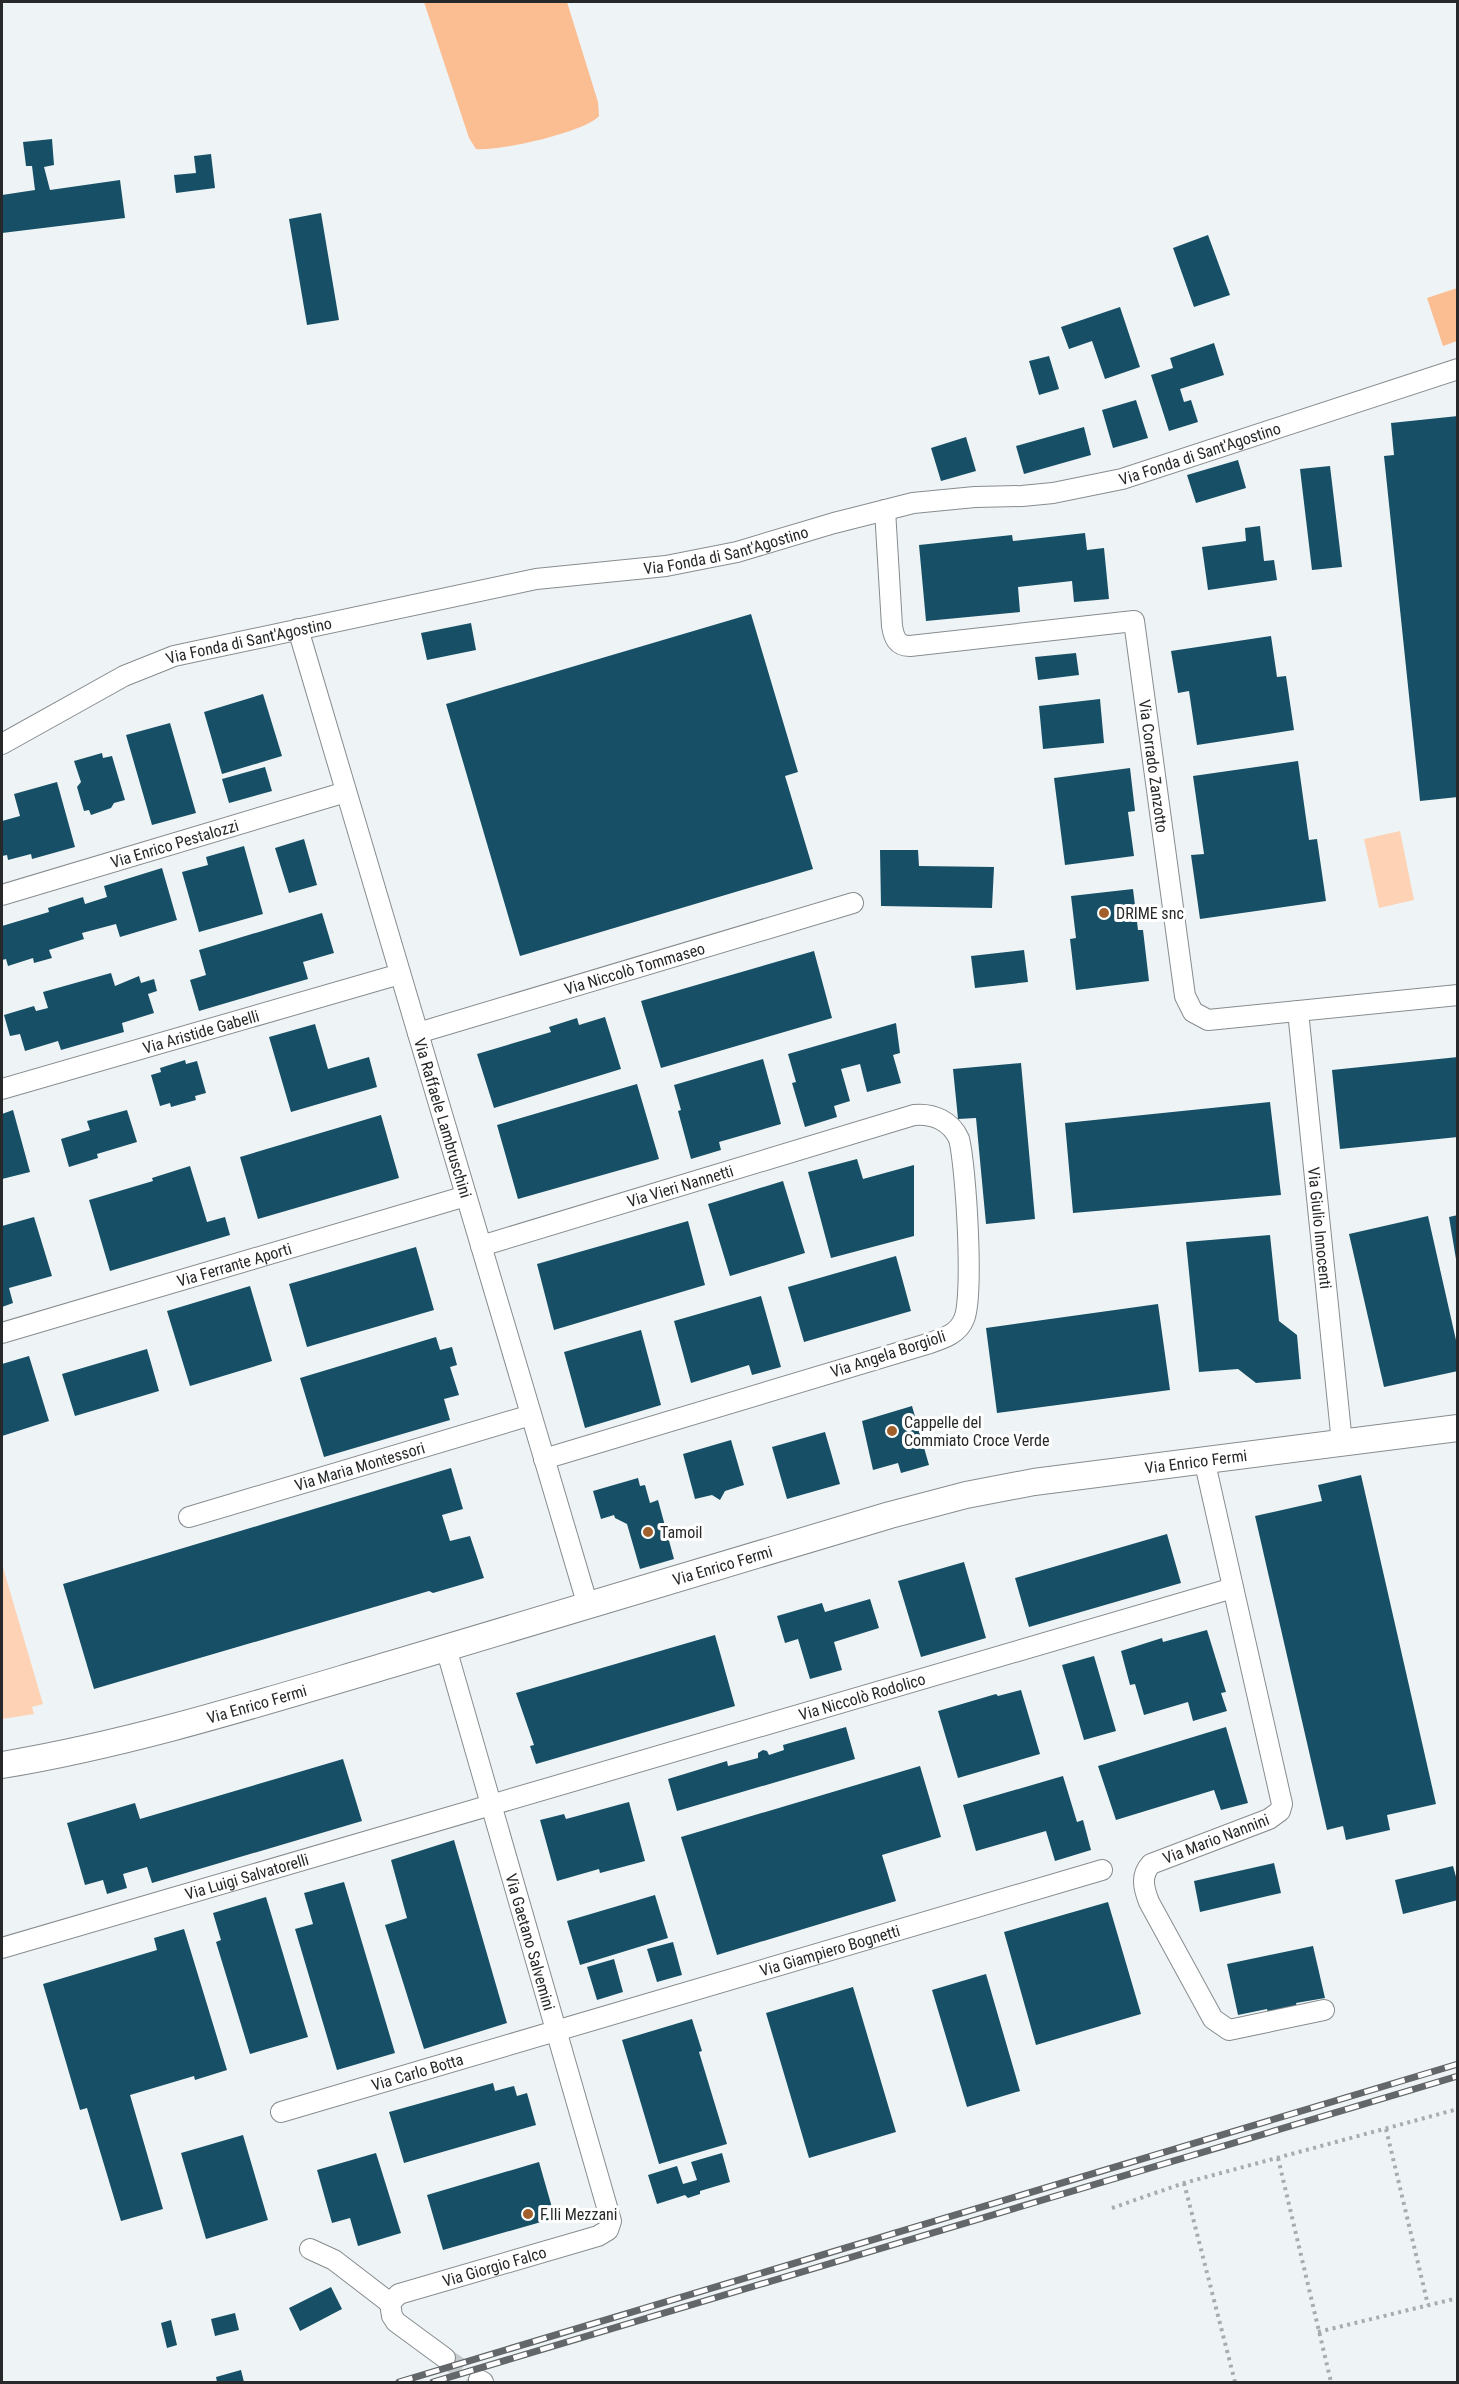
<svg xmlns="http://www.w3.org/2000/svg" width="1459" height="2384" font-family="'Roboto Condensed',sans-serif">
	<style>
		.green { fill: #fdd2b5 }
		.water { fill: #fbbe93 }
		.building { fill: #175066 }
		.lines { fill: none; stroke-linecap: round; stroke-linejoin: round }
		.minor-tunnel { stroke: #c6cbcd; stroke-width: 20; stroke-dasharray: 20 10; stroke-linecap: butt }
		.minor-casing { stroke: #878c8f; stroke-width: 22 }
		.tertiary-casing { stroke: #878c8f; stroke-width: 28 }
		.path { stroke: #a7acad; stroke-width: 4; stroke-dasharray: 3 4.5; stroke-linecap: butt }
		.minor { stroke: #fff; stroke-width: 20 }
		.tertiary { stroke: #fff; stroke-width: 26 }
		.rail-casing { stroke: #646769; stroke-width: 7 }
		.rail { stroke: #fff; stroke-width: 4.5; stroke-dasharray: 14; stroke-linecap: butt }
		.poi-dot { fill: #a05f2b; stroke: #fff; stroke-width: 2 }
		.labels { text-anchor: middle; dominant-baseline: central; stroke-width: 6; stroke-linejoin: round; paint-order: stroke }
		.street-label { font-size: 16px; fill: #262829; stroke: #fff }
		.poi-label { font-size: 16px; fill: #262829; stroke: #fff; text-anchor: start }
	</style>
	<rect width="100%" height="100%" fill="#eef4f6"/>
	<path class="green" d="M1400,831L1414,900L1379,908L1364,839Z
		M2,1564L43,1704L32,1707L34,1714L2,1719Z"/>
	<path class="water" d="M424,2H567L598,102L599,116C586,132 497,152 476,149L469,138Z
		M1457,288V341L1443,346L1427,298Z"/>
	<path class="building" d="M52,139L54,165L44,167L50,190L120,180L125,218L2,233V195L35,190L32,166H26L23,142Z
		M211,154L215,188L176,193L174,175L196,173L194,156Z
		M321,213L339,320L307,325L289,219Z
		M1208,235L1230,295L1194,307L1173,248Z
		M1120,307L1140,367L1105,379L1092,341L1069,349L1061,327Z
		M1214,343L1224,375L1180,389L1184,402L1191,400L1198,422L1169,431L1151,375L1173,368L1170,358Z
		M1049,356L1059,389L1039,395L1029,361Z
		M1136,400L1148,438L1113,448L1102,410Z
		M1458,416V797L1420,801L1384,456L1394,455L1391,423Z
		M1084,427L1091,455L1024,474L1016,446Z
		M966,437L976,471L941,481L931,448Z
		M1238,460L1246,488L1196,503L1187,475Z
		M1330,466L1342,567L1312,570L1300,469Z
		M1260,526L1264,561L1274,560L1277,580L1208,590L1202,547L1246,541L1245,528Z
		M1085,533L1087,550L1104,548L1109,599L1074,602L1072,581L1018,587L1020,612L926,621L919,545L1012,535L1013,541Z
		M751,614L798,772L785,776L813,869L520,956L446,704Z
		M471,623L476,650L427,660L421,633Z
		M1271,636L1277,677L1286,676L1294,730L1197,745L1189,691L1178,693L1171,651Z
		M1076,653L1079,675L1038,680L1035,657Z
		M263,694L282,756L222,774L204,712Z
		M1100,699L1104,743L1043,749L1039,706Z
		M170,723L196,813L152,825L126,735Z
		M102,753L103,758L112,756L125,800L114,803L111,808L91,815L89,810L84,811L77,787L81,782L74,761Z
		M1298,761L1309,840L1317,839L1326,901L1200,919L1191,855L1204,854L1193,776Z
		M265,767L272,791L229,803L222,779Z
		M1130,768L1135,811L1128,812L1134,856L1065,865L1054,778Z
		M57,782L75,847L32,859L31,854L8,860L7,855L2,856V821L20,816L14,794Z
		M304,839L317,885L289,893L275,848Z
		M244,846L263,914L199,932L182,872L208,865L206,857Z
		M880,850H918L919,866L994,867L992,908L881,906Z
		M162,868L177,920L120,937L116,924L82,933L84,939L49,950L52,958L34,963L33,958L8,966L6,959L2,960V926L49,912L48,908L83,897L85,904L107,897L104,886Z
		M1133,889L1138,930H1143L1149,981L1076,990L1070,939L1076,938L1071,896Z
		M322,913L334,953L303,962L308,979L199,1011L190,980L206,975L199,950Z
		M1024,950L1028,982L975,988L971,956Z
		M814,951L832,1018L661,1068L641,1001Z
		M111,973L115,986L139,976L141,983L154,979L157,991L148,994L154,1013L122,1023L124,1032L61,1050L58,1041L25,1051L20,1034L10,1036L4,1015L34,1006L36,1011L48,1008L43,992Z
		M605,1017L621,1069L494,1108L477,1054L551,1032L549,1027L577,1018L579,1025Z
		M896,1023L900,1053L893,1055L901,1083L867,1092L860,1064L841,1069L850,1101L834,1106L837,1117L805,1127L792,1083L796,1082L788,1054Z
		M315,1024L328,1069L369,1057L377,1087L291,1112L269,1037Z
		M1458,1057V1137L1340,1149L1332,1070Z
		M763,1059L781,1124L719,1142L721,1150L691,1159L678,1111L681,1110L674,1085Z
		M185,1060L186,1064L197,1061L206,1093L195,1096L196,1100L171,1107L170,1103L160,1106L151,1075L161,1072L160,1068Z
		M1021,1063L1035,1219L986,1224L976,1118L958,1119L953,1069Z
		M637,1084L659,1159L518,1199L497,1125Z
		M1270,1102L1281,1195L1073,1213L1065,1123Z
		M13,1110L30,1172L2,1179V1114Z
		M127,1110L137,1142L97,1154L98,1158L69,1167L61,1139L90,1130L87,1121Z
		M381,1115L399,1178L258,1219L240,1157Z
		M857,1159L863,1179L914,1165V1236L831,1258L808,1172Z
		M190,1166L207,1222L225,1217L230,1235L110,1271L89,1200L153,1181L152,1178Z
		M783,1181L805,1253L730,1276L708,1204Z
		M1458,1215V1258L1456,1259L1449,1217Z
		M1428,1216L1458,1349V1371L1384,1387L1349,1234Z
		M34,1217L52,1276L9,1288L13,1303L2,1307V1226Z
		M688,1221L705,1285L554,1330L537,1264Z
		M1270,1235L1279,1321L1297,1335L1301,1379L1256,1383L1238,1369L1199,1372L1186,1242Z
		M416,1247L434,1310L307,1347L289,1284Z
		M896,1256L911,1311L804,1342L788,1287Z
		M250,1286L272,1361L190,1386L167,1311Z
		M761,1296L781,1367L752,1375L749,1365L691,1383L674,1321Z
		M1158,1304L1170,1390L997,1413L986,1328Z
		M641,1330L661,1405L585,1428L564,1352Z
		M436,1337L440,1350L452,1347L457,1365L450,1367L459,1395L444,1399L450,1420L324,1457L300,1378Z
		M147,1349L159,1391L75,1416L62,1374Z
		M29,1356L49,1421L2,1436V1364Z
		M912,1406L929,1465L901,1473L898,1463L873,1470L862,1421Z
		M825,1432L840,1484L787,1499L772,1447Z
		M731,1440L744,1485L725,1491L720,1500L712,1495L695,1499L683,1454Z
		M451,1468L463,1509L442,1515L450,1541L470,1536L484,1578L433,1593L429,1591L94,1689L63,1584Z
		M1361,1475L1436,1804L1387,1815L1390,1830L1346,1840L1343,1826L1327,1830L1255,1516L1322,1501L1318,1485Z
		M638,1478L640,1486L645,1485L650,1503L658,1500L674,1559L640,1569L627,1524L615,1518L614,1515L601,1519L593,1491Z
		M1167,1534L1181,1583L1029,1627L1015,1578Z
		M964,1562L986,1638L921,1657L898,1581Z
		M870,1599L879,1628L834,1642L842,1670L810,1679L798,1639L785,1643L777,1616L822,1603L825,1612Z
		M1207,1630L1226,1692L1221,1693L1227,1711L1193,1721L1188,1702L1144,1715L1135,1684L1130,1685L1121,1651L1162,1638L1163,1642Z
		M715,1635L735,1706L536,1764L530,1746L534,1745L516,1693Z
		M1094,1656L1116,1731L1084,1740L1062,1665Z
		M1021,1690L1040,1754L958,1778L938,1711L996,1694L998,1696Z
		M846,1727L855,1759L677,1811L668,1779L727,1761L728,1766L758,1758V1753L763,1750L767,1751L769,1755L784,1750L783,1745Z
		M1226,1727L1248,1803L1221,1810L1214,1790L1116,1820L1098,1766Z
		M343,1759L362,1821L152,1883L147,1867L123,1874L127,1888L107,1894L103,1880L85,1885L67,1823L135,1803L140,1819Z
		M920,1766L941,1837L882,1855L896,1901L717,1955L681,1837Z
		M1063,1776L1077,1822L1083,1820L1091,1850L1055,1861L1046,1831L976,1851L963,1805Z
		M629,1802L645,1861L600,1873L599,1869L557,1881L540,1820L564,1814L566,1819Z
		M454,1840L507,2023L424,2049L385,1925L407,1918L391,1860Z
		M1274,1863L1281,1893L1200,1912L1194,1881Z
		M1453,1866L1458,1884V1900L1403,1914L1395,1880Z
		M344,1882L395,2053L337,2070L295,1929L313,1924L304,1893Z
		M655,1895L668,1938L580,1965L567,1921Z
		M266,1897L308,2037L250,2054L216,1942L221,1940L213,1913Z
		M1108,1902L1141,2014L1036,2045L1004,1932Z
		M184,1929L227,2070L195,2080L194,2076L130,2095L163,2209L121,2221L87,2108L80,2110L43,1984L157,1950L154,1938Z
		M673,1942L682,1975L657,1982L647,1949Z
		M1313,1946L1325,1998L1296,2003L1298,2011L1269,2017L1267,2009L1238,2015L1227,1964Z
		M614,1959L623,1992L597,2000L587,1967Z
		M986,1974L1020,2091L967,2107L932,1990Z
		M853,1987L896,2132L809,2158L766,2013Z
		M692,2019L702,2051L699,2052L727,2144L659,2164L622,2040Z
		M493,2083L495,2091L514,2086L517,2096L527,2093L536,2125L404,2163L389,2112Z
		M243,2135L268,2220L206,2239L181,2153Z
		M376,2153L401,2233L358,2246L350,2218L332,2223L317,2170Z
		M722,2153L730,2182L700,2191V2194L688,2198L685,2195L657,2204L648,2175L677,2166L683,2184L697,2180L691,2162Z
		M539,2162L555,2218L443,2250L427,2195Z
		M331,2287L342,2309L300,2331L289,2308Z
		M235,2313L239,2330L215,2336L211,2319Z
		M171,2320L177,2345L167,2348L161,2323Z
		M241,2370L244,2382H217L216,2377Z"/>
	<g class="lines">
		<path class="minor-tunnel" d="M445,2358L479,2380"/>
		<defs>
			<g id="minor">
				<path id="s1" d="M885,510L892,626C894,638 897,646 910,646L1134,621L1185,996L1193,1012L1208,1020L1458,995"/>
				<path id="s2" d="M298,629L588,1606"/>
				<path id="s3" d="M2,744L124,676L174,656L536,579L666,566L737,552L834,523L913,503L975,497L1022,496L1053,493L1122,479L1458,369"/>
				<path id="s4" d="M2,895L346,792"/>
				<path id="s5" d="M1298,1011L1342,1443"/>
				<path id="s6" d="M418,1033L853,903"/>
				<path id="s7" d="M2,1089L400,974"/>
				<path id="s8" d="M481,1246L914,1115C933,1113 951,1121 959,1139C966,1166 974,1297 964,1319C958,1335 941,1339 927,1344L544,1459"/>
				<path id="s9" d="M2,1333L466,1196"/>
				<path d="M1204,1459L1282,1804L1280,1811L1269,1819L1151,1864C1140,1876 1144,1889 1149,1902L1213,2019L1229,2030L1324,2010"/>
				<path id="s10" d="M189,1517L531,1415"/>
				<path id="s11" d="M2,1948L1233,1588"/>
				<path id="s12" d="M281,2112L1102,1870"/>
				<path d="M310,2249L334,2260L390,2303"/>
				<path id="s13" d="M390,2303L399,2294L598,2236L608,2230L611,2221L446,1648"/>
				<path d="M390,2303L392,2316L396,2322L445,2358"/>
				<path d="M479,2380L483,2382"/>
			</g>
			<g id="tertiary">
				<path id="s14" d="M2,1765C134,1743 263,1702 392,1664C558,1614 724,1565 890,1515L966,1495L1034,1482L1458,1428"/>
			</g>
		</defs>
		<use href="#minor" class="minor-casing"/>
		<use href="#tertiary" class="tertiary-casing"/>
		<path class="path" d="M1386,2129L1428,2305
			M1278,2158L1331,2382
			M1184,2183L1235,2382
			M1112,2208L1184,2183L1458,2109
			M1318,2332L1458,2298"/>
		<use href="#minor" class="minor"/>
		<use href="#tertiary" class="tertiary"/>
		<defs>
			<path id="rail" d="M399,2382L1458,2064
				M433,2382L1458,2076"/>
		</defs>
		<use href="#rail" class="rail-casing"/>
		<use href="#rail" class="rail"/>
	</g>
	<g class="poi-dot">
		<circle cx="1104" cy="913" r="6"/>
		<circle cx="892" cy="1431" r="6"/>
		<circle cx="648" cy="1532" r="6"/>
		<circle cx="528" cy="2214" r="6"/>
	</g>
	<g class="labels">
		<g class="street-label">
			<text stroke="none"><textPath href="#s3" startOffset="1242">Via Fonda di Sant'Agostino</textPath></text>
			<text stroke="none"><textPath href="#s3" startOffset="756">Via Fonda di Sant'Agostino</textPath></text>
			<text stroke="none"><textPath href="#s3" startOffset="270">Via Fonda di Sant'Agostino</textPath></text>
			<text stroke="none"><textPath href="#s1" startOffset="518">Via Corrado Zanzotto</textPath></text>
			<text stroke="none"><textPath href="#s4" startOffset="180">Via Enrico Pestalozzi</textPath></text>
			<text stroke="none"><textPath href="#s6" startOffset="226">Via Niccolò Tommaseo</textPath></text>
			<text stroke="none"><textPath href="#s7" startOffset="207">Via Aristide Gabelli</textPath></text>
			<text stroke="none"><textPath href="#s2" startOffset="510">Via Raffaele Lambruschini</textPath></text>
			<text stroke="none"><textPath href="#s8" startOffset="208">Via Vieri Nannetti</textPath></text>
			<text stroke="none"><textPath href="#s5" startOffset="218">Via Giulio Innocenti</textPath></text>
			<text stroke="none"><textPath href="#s9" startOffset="242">Via Ferrante Aporti</textPath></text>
			<text transform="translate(888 1354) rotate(-18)">Via Angela Borgioli</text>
			<text stroke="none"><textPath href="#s14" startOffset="1234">Via Enrico Fermi</textPath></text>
			<text stroke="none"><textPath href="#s10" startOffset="178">Via Maria Montessori</textPath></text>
			<text stroke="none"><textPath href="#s14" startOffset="748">Via Enrico Fermi</textPath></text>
			<text stroke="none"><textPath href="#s11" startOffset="896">Via Niccolò Rodolico</textPath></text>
			<text stroke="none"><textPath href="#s14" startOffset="262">Via Enrico Fermi</textPath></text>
			<text transform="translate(1216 1839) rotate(-21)">Via Mario Nannini</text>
			<text stroke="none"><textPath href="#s11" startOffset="255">Via Luigi Salvatorelli</textPath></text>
			<text transform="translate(530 1942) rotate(74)">Via Gaetano Salvemini</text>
			<text stroke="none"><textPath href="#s12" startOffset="572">Via Giampiero Bognetti</textPath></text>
			<text stroke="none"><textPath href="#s12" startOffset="142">Via Carlo Botta</textPath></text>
			<text stroke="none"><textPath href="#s13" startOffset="112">Via Giorgio Falco</textPath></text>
		</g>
		<g class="poi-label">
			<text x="1116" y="913">DRIME snc</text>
			<text x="904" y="1422">Cappelle del<tspan x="904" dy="18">Commiato Croce Verde</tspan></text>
			<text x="660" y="1532">Tamoil</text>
			<text x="540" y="2214">F.lli Mezzani</text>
		</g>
	</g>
	<rect width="1459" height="2384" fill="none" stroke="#262829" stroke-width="6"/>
</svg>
